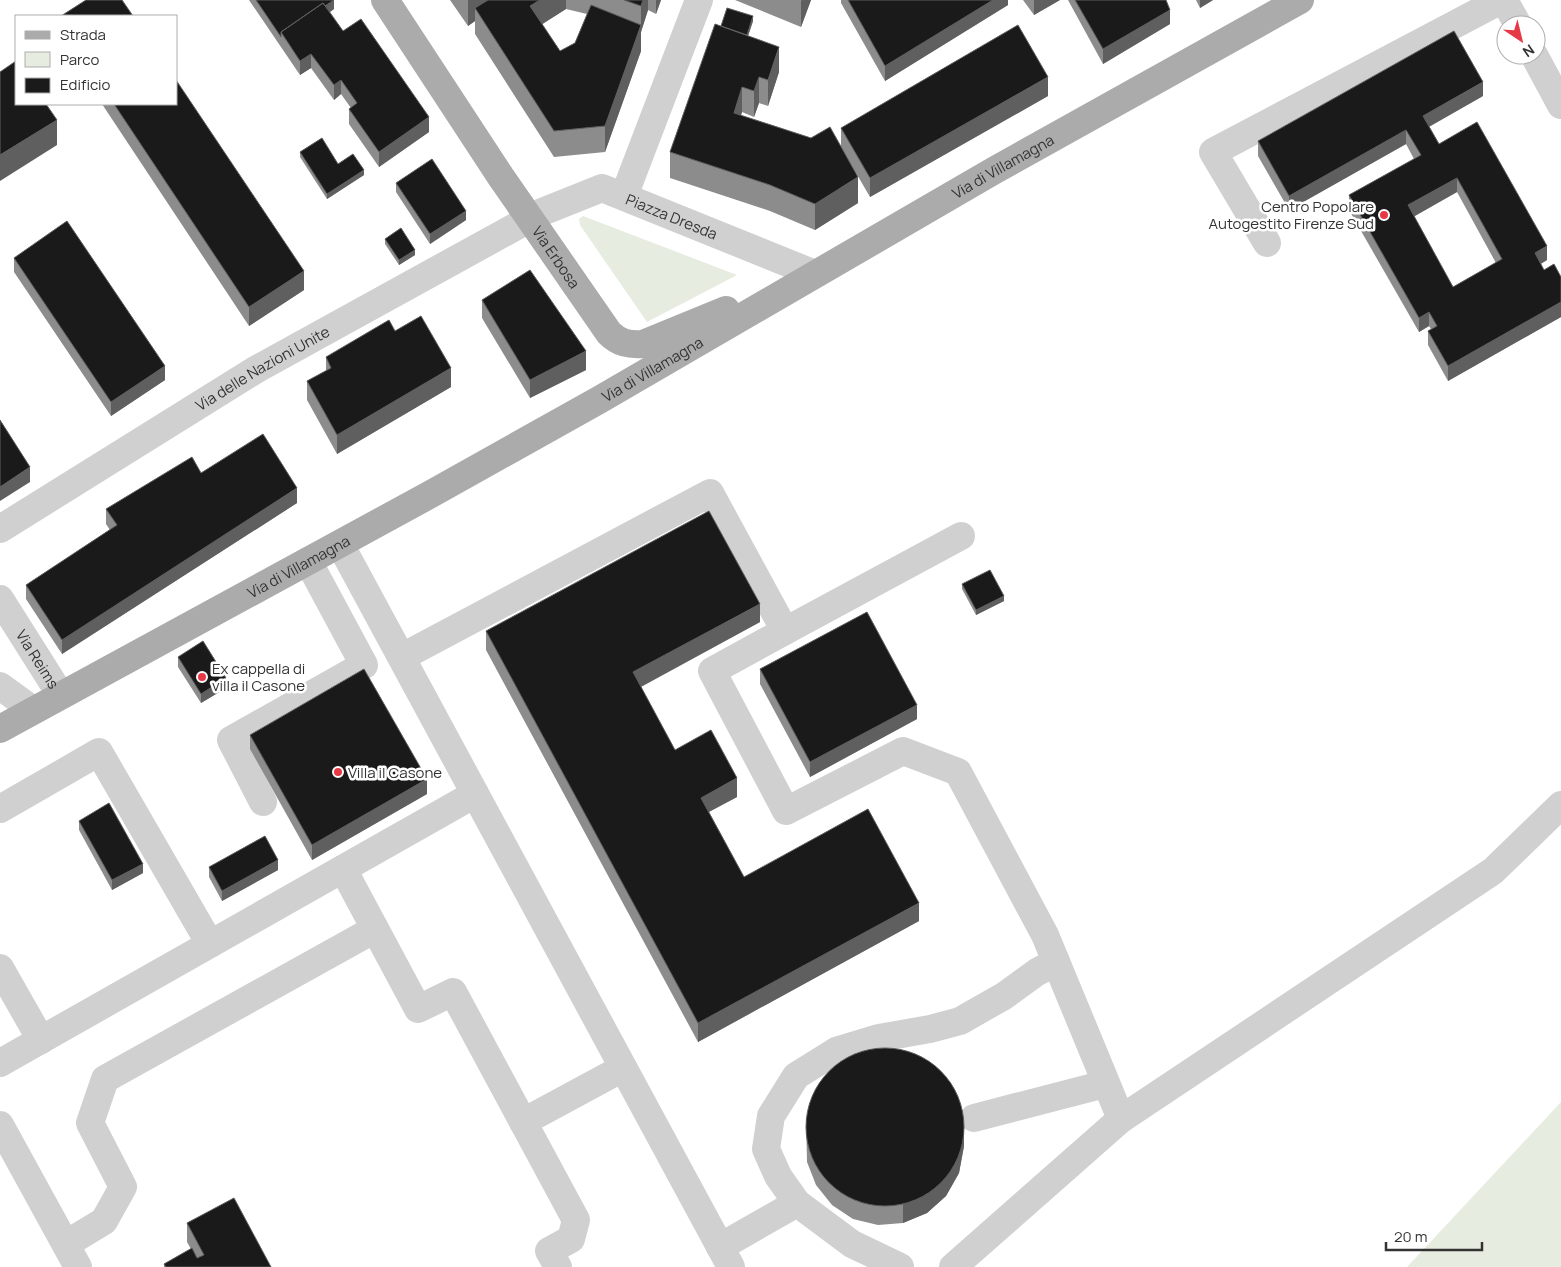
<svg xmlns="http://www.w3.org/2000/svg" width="1561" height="1267" font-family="Manrope,sans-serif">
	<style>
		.green { fill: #e6ecdf }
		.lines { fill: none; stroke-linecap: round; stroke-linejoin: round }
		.minor { stroke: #d0d0d0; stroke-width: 28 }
		.major { stroke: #ababab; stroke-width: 28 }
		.wall { fill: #8c8c8c; fill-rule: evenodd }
		.shaded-wall { fill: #5f5f5f }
		.building { fill: #1a1a1a; stroke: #5f5f5f; fill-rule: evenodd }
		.poi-dot { fill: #e63946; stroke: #fff; stroke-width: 2 }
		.labels { text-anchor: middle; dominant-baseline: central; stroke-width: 5; stroke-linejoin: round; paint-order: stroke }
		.street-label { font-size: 15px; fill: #333; stroke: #fff }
		.poi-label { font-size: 15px; fill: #333; stroke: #fff; text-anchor: start }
	</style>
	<rect width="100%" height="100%" fill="#fff"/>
	<path class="green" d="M583,216L737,275L647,322L580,225L579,219Z
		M1561,1102V1267H1407Z"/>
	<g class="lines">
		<g class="minor">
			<path d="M1504,0L1518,25"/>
			<path d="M1534,55L1561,105"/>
			<path d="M624,196L699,0"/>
			<path d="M1267,243L1213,152L1501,0"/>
			<path id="s1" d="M0,529L257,369L542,212L602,188L815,274"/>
			<path d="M340,544L731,1267"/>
			<path id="s2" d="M0,599L60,694"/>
			<path d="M785,631L961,536"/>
			<path d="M402,657L710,493L785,631L712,671L786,811L903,751L958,772L1045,935L1121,1119L953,1267"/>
			<path d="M0,686L33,710"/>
			<path d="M263,802L231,740L364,665L308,561"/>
			<path d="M0,809L99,752L210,944"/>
			<path d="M343,869L418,1009L453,992L576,1220L571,1239L549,1251L558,1267"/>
			<path d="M0,968L41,1040"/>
			<path d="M0,1063L475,794"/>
			<path d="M974,1118L1105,1084"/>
			<path d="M1121,1119L1493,871L1561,805"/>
			<path d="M523,1122L623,1068"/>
			<path d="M0,1125L78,1267"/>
			<path d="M66,1244L104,1221L123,1187L90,1123L105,1079L375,929"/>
			<path d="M720,1247L797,1203"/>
			<path d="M900,1267L852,1244L797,1203L778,1176L766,1149L771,1116L796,1076L836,1051L879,1038L930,1029L960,1021L1004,996L1037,972L1056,962"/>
		</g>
		<g class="major">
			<path id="s3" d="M385,0L501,177L609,333C619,343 629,345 643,344L726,310"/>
			<path id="s4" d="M0,729L431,494L599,400L995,170L1300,0"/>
		</g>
	</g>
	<path class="wall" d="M249,0H334V9L330,12L343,31L429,132L379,167L349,124V109L351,108L341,94L334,100L311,68L300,75Z
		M450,0H661L656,14L648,10L641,32V51L605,152L554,157L475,34V21L468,26ZM566,9L587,14L575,43L560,51L542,24Z
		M735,0H811L801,27Z
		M841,0H1008V5L885,81L841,3Z
		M1023,0H1060L1034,15Z
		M1068,0H1166L1170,24L1103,64Z
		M1196,0H1213L1200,8Z
		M753,21L748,36L779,72L768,106L759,103L754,117L742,112L741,115L858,203L815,230L770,211L670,178V152L721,26Z
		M1048,96L870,197L841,147V128Z
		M1483,96L1429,127L1439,144L1547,260L1541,264L1544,270L1561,277V317L1448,381L1428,345V331L1431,329L1429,326L1419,332L1349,210V195L1414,159L1406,144L1289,210L1258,156V141ZM1457,192L1496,263L1453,287L1414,216Z
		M102,104H176L304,290L249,326Z
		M300,152L338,164L364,175L327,199L300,157Z
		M396,183L466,220L430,244L396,192Z
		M385,239L415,255L399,265L385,244Z
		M14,258L165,380L111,416L14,272Z
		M482,300L586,370L530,398L482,318Z
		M395,331L451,387L337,454L307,400V381L326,371V357Z
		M201,473L297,503L62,654L26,599V585L110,530L106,524V509Z
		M962,584L1004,601L976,615L962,589Z
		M760,622L641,687L675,750L737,797L709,812L744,877L919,921L698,1042L486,650V631Z
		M178,657L226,688L201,703L178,667Z
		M760,669L917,719L810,777L760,684Z
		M250,735L427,794L312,860L250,749Z
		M79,821L143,873L112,890L79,830Z
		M209,867L278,870L222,901L209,877Z
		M806,1118L964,1146L959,1173L946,1196L927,1213L903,1223L878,1225L853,1219L832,1205L816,1185L807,1162Z
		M187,1223L271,1267H164V1264L191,1249L187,1242Z"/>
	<path class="shaded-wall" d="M334,0V9L288,42L283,36Z
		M468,0H507L475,8V21L468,26Z
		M540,0H566V9L530,32V6Z
		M643,0H648V10L641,32V6Z
		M656,0H661L656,14Z
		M802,0H811L801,27V1Z
		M993,0H1008V5L885,81V66Z
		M1034,0H1060L1034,15Z
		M1200,0H1213L1200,8Z
		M1170,10V24L1103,64V49Z
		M753,16V21L747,39V35Z
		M641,25V51L605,152V126Z
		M779,47V72L768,106V80Z
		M311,54V68L300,75V61Z
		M759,77V103L754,117V91Z
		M1048,77V96L870,197V178Z
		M341,80V94L334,100V85Z
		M1483,82V96L1423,130V116Z
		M742,87V112L734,138V113Z
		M429,117V132L379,167V152Z
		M57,120V145L0,181V155Z
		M1406,130V144L1289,210V196Z
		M364,170V175L327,199V194Z
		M858,177V203L815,230V204Z
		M1457,178V192L1408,220V205Z
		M466,211V220L430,244V234Z
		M1547,246V260L1535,267V253Z
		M415,250V255L399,265V260Z
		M304,271V290L249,326V307Z
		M1561,302V317L1448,381V366Z
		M1429,312V326L1419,332V318Z
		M586,351V370L530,398V380Z
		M165,366V380L111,416V402Z
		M451,368V387L337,454V435Z
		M30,467V482L0,501V487Z
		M297,488V503L62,654V640Z
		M1004,596V601L976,615V610Z
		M760,604V622L633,691V672Z
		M226,678V688L201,703V694Z
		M917,705V719L810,777V762Z
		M737,778V797L701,816V798Z
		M427,779V794L312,860V845Z
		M278,860V870L222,901V891Z
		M143,864V873L112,890V880Z
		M919,903V921L698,1042V1023Z
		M964,1127V1146L959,1173L946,1196L927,1213L903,1223V1204Z"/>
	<path class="building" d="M86,0H122L133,16H61Z
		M256,0H334L325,6L323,3L281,32V37Z
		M488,0H540L530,6L560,51L575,43L591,5L641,25L605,126L554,131L475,8Z
		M624,0H643L641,6Z
		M848,0H993L885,66Z
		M1075,0H1166L1170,10L1103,49Z
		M323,3L343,31L361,19L429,117L379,152L349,109L357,103L341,80L334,85L311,54L300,61L281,32Z
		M727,8L753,16L747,35L721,26Z
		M715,24L779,47L768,80L759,77L754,91L742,87L734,113L811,138L830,127L858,177L815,204L770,185L670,152Z
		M1018,25L1048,77L870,178L841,128Z
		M1454,31L1483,82L1423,116L1439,144L1477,122L1547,246L1535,253L1544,270L1554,264L1561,277V302L1448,366L1428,331L1437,326L1429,312L1419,318L1349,195L1421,155L1406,130L1289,196L1258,141ZM1457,178L1502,259L1453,287L1408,205Z
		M16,61V104H46L57,120L0,155V72Z
		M176,80L304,271L249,307L114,104H176Z
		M322,138L338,164L353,154L364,170L327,194L300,152Z
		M432,159L466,211L430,234L396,183Z
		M67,221L165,366L111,402L14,258Z
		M401,228L415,250L399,260L385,239Z
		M530,270L586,351L530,380L482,300Z
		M421,316L451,368L337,435L307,381L331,368L326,357L389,320L395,331Z
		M0,420L30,467L0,487Z
		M263,434L297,488L62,640L26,585L117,525L106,509L192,457L201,473Z
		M709,511L760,604L633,672L675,750L711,730L737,778L701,798L744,877L868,809L919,903L698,1023L486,631Z
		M990,570L1004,596L976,610L962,584Z
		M867,612L917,705L810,762L760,669Z
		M203,641L226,678L201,694L178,657Z
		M364,669L427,779L312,845L250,735Z
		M109,803L143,864L112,880L79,821Z
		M265,836L278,860L222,891L209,867Z
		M806 1127a79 79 0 1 1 158 0a79 79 0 1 1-158 0Z
		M234,1198L271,1267H166L164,1264L192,1248L197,1258L204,1255L187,1223Z"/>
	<g class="poi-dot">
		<circle cx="1384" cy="215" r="5"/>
		<circle cx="202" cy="677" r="5"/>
		<circle cx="338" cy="772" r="5"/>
	</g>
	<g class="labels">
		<g class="street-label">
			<text stroke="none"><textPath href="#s4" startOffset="1150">Via di Villamagna</textPath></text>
			<text stroke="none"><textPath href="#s1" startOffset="768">Piazza Dresda</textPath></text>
			<text stroke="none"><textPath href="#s3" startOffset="309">Via Erbosa</textPath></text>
			<text stroke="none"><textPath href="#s4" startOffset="745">Via di Villamagna</textPath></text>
			<text stroke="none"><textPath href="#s1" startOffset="308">Via delle Nazioni Unite</textPath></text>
			<text stroke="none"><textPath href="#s4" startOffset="340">Via di Villamagna</textPath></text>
			<text stroke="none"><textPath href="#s2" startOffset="71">Via Reims</textPath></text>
		</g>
		<g class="poi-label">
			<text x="1374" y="206" text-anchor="end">Centro Popolare<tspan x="1374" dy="17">Autogestito Firenze Sud</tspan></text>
			<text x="212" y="668">Ex cappella di<tspan x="212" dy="17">villa il Casone</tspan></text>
			<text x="348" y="772">Villa il Casone</text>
		</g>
	</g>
	<rect x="15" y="15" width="162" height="90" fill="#ffffff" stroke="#adadad"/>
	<rect x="25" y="31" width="25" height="8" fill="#ababab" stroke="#adadad"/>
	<text x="60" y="40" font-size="15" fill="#333333">Strada</text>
	<rect x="25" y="52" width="25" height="15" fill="#e6ecdf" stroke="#adadad"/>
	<text x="60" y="65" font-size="15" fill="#333333">Parco</text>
	<rect x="25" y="78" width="25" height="15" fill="#1a1a1a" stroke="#adadad"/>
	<text x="60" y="90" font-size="15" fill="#333333">Edificio</text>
	<g transform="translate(1521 40) rotate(145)"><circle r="24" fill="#ffffff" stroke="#adadad"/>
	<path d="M0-4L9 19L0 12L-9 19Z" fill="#e63946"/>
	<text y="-8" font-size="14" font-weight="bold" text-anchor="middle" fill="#333333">N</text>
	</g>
	<path d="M1386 1242v8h96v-8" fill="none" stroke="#333333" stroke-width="2.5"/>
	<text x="1394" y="1242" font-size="15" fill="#333333" stroke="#ffffff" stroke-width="4" paint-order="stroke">20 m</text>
</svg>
